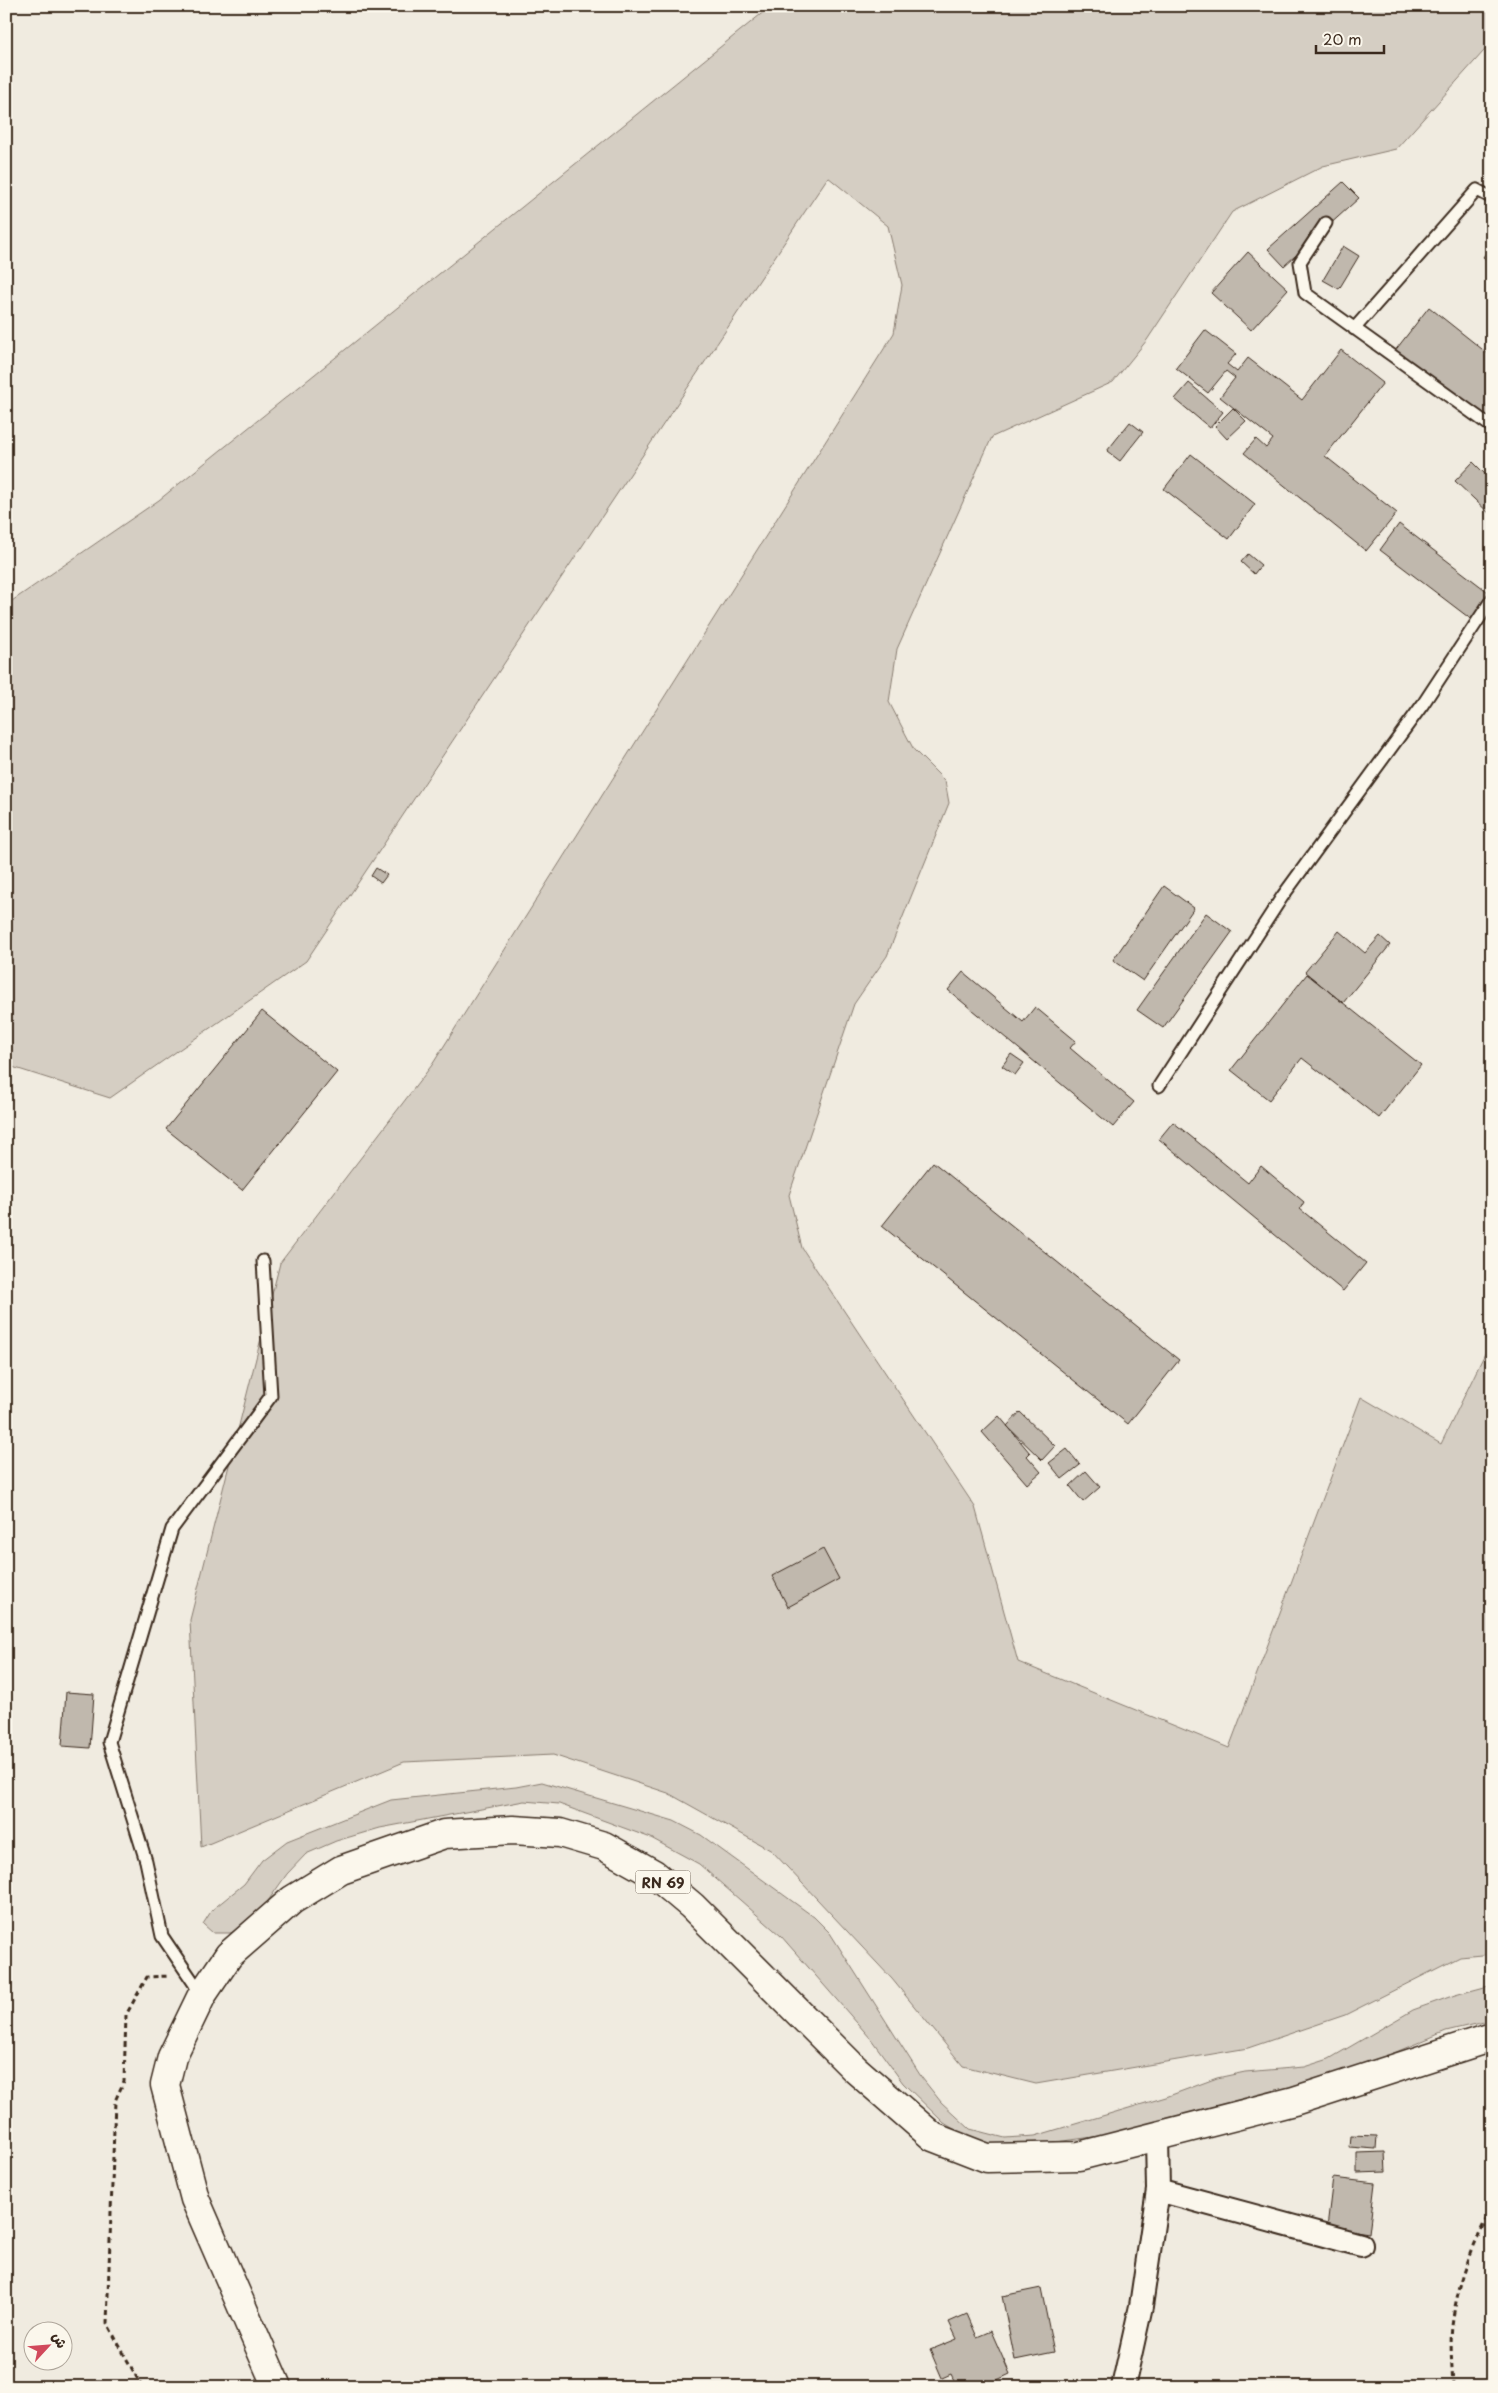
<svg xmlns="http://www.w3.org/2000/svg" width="1498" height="2393" font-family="'Playpen Sans','Playpen Sans Arabic',sans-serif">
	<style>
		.green { fill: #d5cec3; stroke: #887c70 }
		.building { fill: #c0b8ad; stroke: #3b2a1e }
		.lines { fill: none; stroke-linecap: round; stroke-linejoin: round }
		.service-casing { stroke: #3b2a1e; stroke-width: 15 }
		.minor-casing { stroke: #3b2a1e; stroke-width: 26 }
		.primary-casing { stroke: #3b2a1e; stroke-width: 31 }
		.path { stroke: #3b2a1e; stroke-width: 3; stroke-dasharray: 5 4; stroke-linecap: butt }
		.service { stroke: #fbf7ec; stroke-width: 11 }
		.minor { stroke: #fbf7ec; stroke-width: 22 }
		.primary { stroke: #fbf7ec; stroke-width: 28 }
		.labels { text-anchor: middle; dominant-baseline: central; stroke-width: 5; stroke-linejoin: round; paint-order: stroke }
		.shield { fill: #fbf7ec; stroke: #75685c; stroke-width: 1 }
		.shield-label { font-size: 14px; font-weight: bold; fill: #3b2a1e }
	</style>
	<rect width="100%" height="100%" fill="#f0ebe0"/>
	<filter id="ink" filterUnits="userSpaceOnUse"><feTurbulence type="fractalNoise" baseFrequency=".02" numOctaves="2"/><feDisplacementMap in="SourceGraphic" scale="10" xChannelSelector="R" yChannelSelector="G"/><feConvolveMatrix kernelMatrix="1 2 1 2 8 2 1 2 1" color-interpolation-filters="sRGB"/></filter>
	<g filter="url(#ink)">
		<path class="green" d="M771,6H1492V42L1396,149L1323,166L1232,212L1147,340L1113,382L992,437L897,649L889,702L914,750L945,781L949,803L887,956L854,1004L789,1195L802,1248L975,1507L1018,1662L1229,1748L1361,1397L1441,1444L1492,1339V1954L1460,1957L1345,2015L1248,2048L1036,2084L963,2066L892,1979L772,1851L668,1793L553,1755L404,1762L201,1847L190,1620L280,1263L432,1065L894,333L902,285L888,226L828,177L306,961L110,1098L6,1065V605L159,500Z
			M542,1782L674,1821L701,1835L814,1917L830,1933L922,2078L941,2102L970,2129L1005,2138L1035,2136L1166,2097L1217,2078L1245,2072L1304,2067L1329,2059L1413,2010L1455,1995L1492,1985V2020L1446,2031L1327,2081L1100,2136L1005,2149L972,2140L944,2123L903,2083L871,2039L781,1936L699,1864L651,1838L559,1804L524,1801L380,1828L336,1841L306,1854L287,1874L263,1908L244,1928L230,1933H213L203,1924L212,1910L244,1884L262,1860L287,1841L391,1800L516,1787Z"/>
		<path class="building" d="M1343,182L1359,198L1284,266L1268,249Z
			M1492,245V263L1483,257Z
			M1343,246L1359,256L1339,289L1323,280Z
			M1248,252L1288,289L1251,330L1211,293Z
			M1429,307L1492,357V430L1394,352Z
			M1205,330L1236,354L1227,364L1237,372L1248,358L1302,400L1341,350L1383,383L1325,456L1397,513L1366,551L1244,453L1256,439L1266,448L1273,439L1220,397L1235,378L1226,371L1208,393L1176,368Z
			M1189,383L1223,412L1210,428L1175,399Z
			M1233,408L1246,421L1227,439L1215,426Z
			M1130,422L1143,432L1120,461L1107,451Z
			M1191,454L1255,504L1229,539L1164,489Z
			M1473,462L1492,481V516L1455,481Z
			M1399,524L1492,595L1476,623L1380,550Z
			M1248,554L1261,565L1254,574L1241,562Z
			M376,868L387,875L381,883L371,876Z
			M1164,886L1194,908L1143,981L1113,960Z
			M1206,913L1232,932L1163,1028L1137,1010Z
			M1339,931L1365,953L1380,936L1390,945L1343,1003L1305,972Z
			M963,972L1023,1022L1035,1007L1076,1041L1070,1048L1134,1102L1113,1127L948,990Z
			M1307,974L1421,1065L1379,1118L1302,1058L1269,1100L1231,1070Z
			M262,1011L337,1072L242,1190L166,1129Z
			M1011,1054L1024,1063L1015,1075L1002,1066Z
			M1173,1122L1248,1183L1261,1166L1304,1202L1300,1209L1366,1263L1343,1291L1159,1139Z
			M933,1162L1179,1360L1128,1424L882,1226Z
			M1020,1412L1055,1446L1042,1460L1007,1426Z
			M999,1416L1030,1453L1027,1456L1041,1472L1027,1484L982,1432Z
			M1067,1449L1080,1465L1062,1479L1049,1463Z
			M1086,1471L1100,1487L1083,1502L1070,1486Z
			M823,1549L839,1579L788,1607L772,1576Z
			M66,1692L94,1694L90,1748L62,1746Z
			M1350,2135L1377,2136L1376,2149L1349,2147Z
			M1385,2152L1386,2172L1357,2173V2153Z
			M1333,2178L1375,2183L1369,2233L1327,2227Z
			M1041,2288L1054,2352L1015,2360L1002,2296Z
			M967,2314L977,2337L991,2331L1010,2374L995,2381L998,2387H957L951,2374L942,2378L930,2350L957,2339L949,2322Z"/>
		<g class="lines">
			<defs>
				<path id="service" d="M1326,223L1300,262L1305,293L1492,427
					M1354,329L1477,190L1492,198
					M1159,1086L1282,897L1423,704L1492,599
					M202,1995L162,1936L146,1861L109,1742L172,1529L271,1396L263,1261"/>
				<path id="minor" d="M1158,2190L1361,2245
					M1123,2387L1141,2306L1158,2190L1157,2137"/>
				<path id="primary" d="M277,2387L195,2199L165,2085L172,2057L202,1995L229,1955L292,1900L341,1870L444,1834L513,1830L560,1833L604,1846L654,1874L692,1906L855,2069L933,2137L987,2158L1079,2156L1294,2101L1492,2037"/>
			</defs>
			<use href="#service" class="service-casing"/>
			<use href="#minor" class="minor-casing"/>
			<use href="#primary" class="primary-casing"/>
			<path class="path" d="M142,2387L107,2323L115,2101L124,2081L126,2015L147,1977L170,1976
				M1453,2387C1452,2367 1450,2345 1452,2325C1457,2286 1472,2244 1492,2209"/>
			<use href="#service" class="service"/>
			<use href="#minor" class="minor"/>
			<use href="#primary" class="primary"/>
		</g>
	</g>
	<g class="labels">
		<rect class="shield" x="635.5" y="1870.5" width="55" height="23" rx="4"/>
		<g class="shield-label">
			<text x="663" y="1882">RN 69</text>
		</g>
	</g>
	<rect width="1498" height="2393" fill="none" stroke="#fbf7ec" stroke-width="25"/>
	<rect x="12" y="12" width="1473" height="2368" fill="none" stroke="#3b2a1e" stroke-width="2" filter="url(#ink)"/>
	<g transform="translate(48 2346) rotate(64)"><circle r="24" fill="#fbf7ec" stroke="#aea59a"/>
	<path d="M0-4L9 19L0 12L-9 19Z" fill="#d1495b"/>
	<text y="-8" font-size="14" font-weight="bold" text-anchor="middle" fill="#3b2a1e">ش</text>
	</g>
	<path d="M1316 45v8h68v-8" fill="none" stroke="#3b2a1e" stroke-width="2.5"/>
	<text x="1323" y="45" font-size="15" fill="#3b2a1e" stroke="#fbf7ec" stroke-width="4" paint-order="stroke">20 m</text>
</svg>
